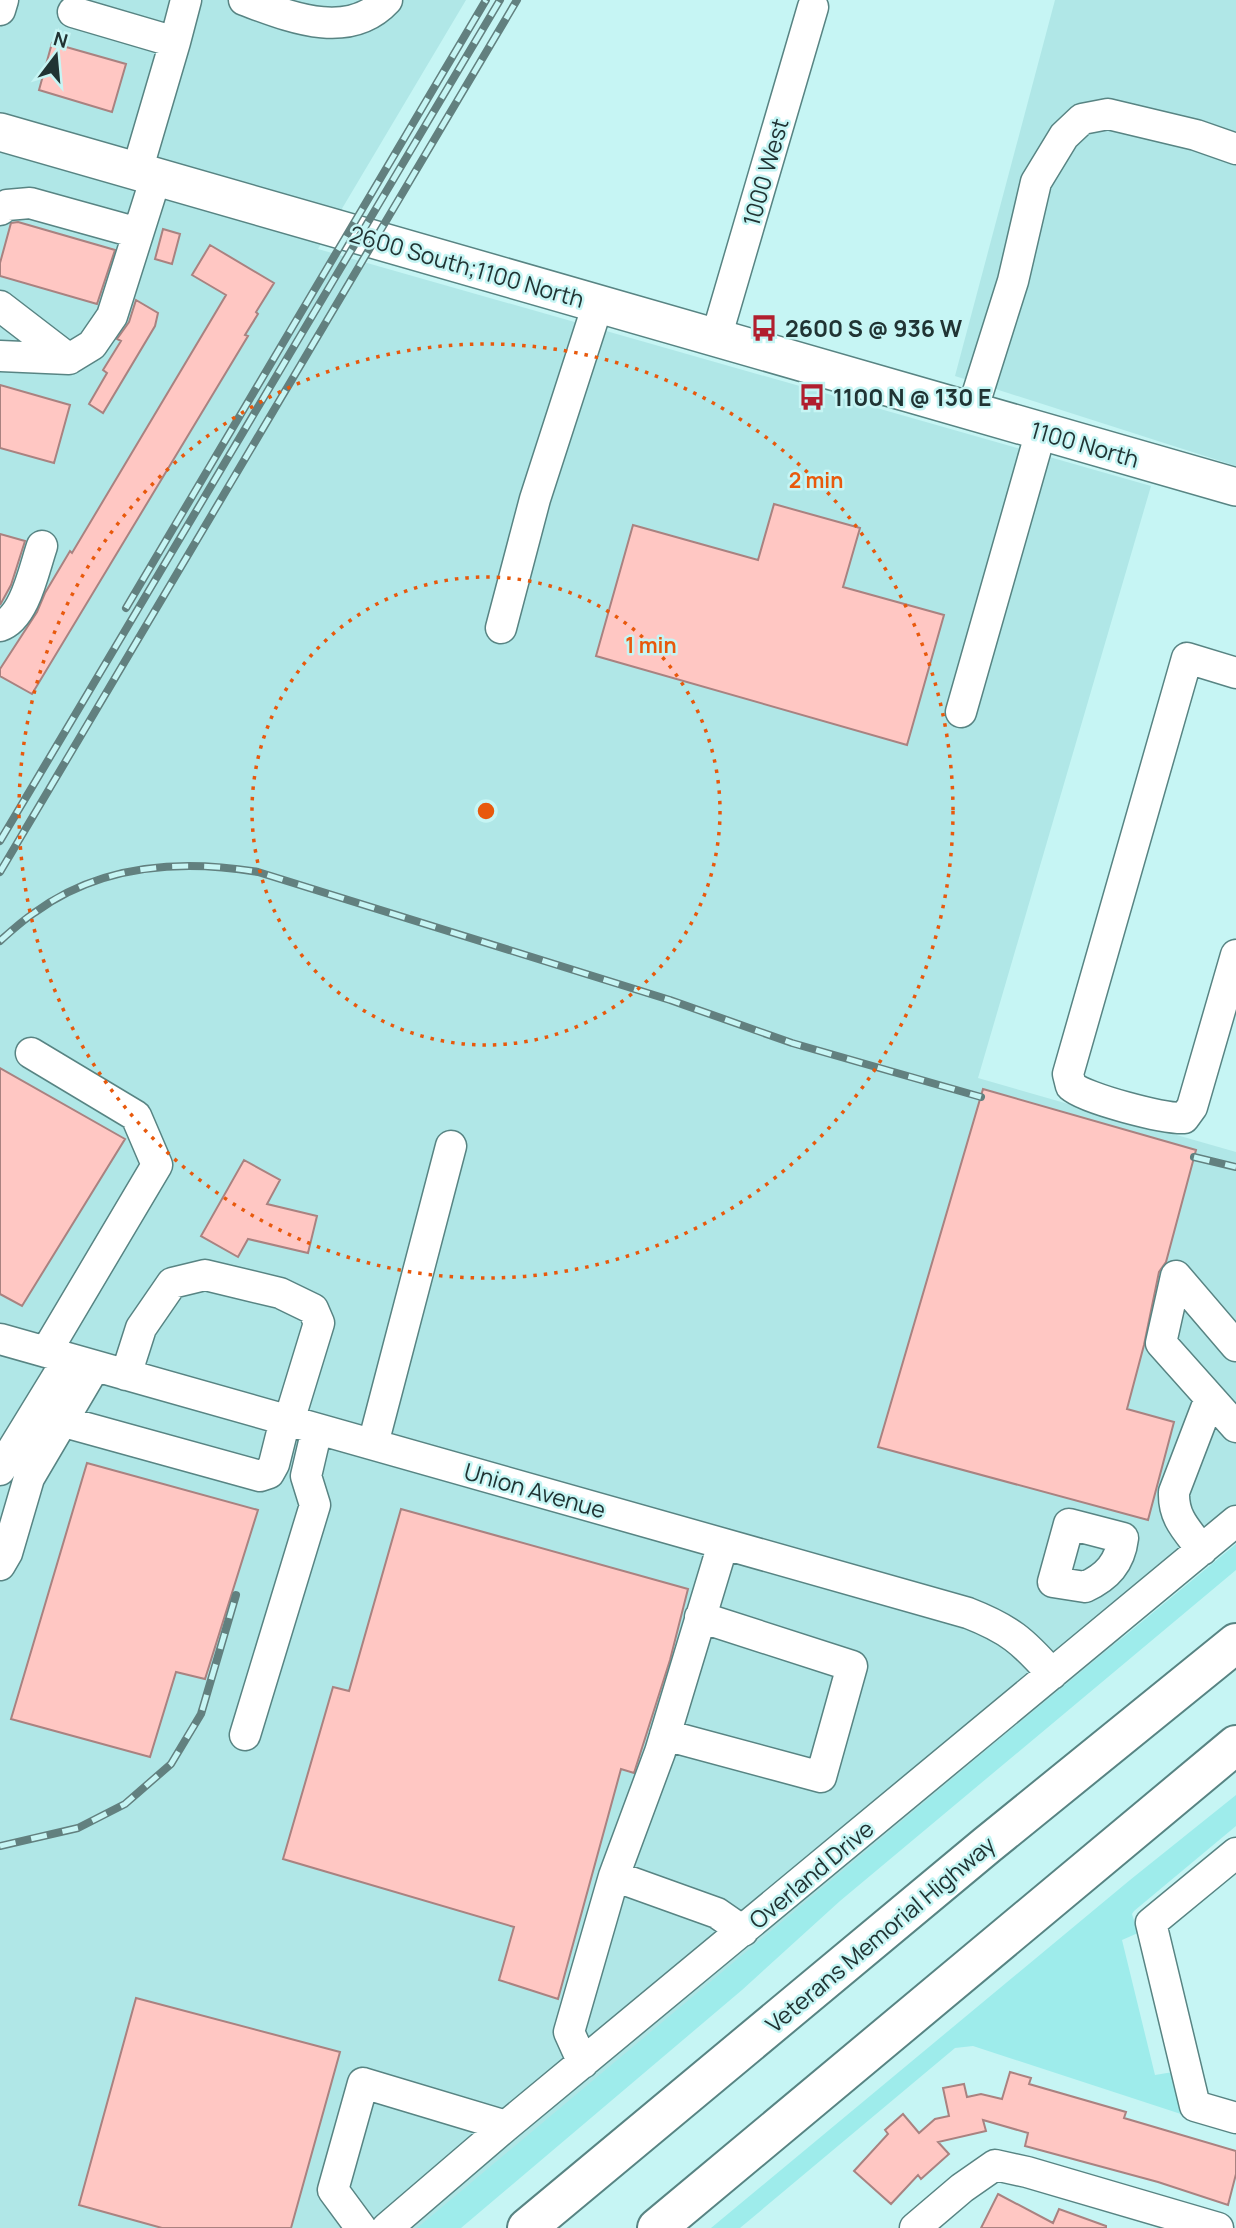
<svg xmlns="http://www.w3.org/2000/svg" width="1236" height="2228" font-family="Manrope,sans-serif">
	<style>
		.built { fill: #b0e7e7 }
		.green { fill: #9eeceb }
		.building { fill: #ffc7c3; stroke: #a98280; stroke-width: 2 }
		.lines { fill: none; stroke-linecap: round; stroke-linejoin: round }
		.minor-casing { stroke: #588483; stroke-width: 33 }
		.major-casing { stroke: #588483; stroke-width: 40 }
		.highway-casing { stroke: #588483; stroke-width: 42 }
		.minor { stroke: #fff; stroke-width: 30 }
		.major { stroke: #fff; stroke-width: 37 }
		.highway { stroke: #fff; stroke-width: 38 }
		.rail-casing { stroke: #62807f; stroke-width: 8 }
		.rail { stroke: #c6f5f4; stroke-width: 5; stroke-dasharray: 16; stroke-linecap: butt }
		.ring { fill: none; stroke: #e8590c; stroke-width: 3.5; stroke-dasharray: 3.5 7 }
		.labels { text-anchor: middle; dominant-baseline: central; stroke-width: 5; stroke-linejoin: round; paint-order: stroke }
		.street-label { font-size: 23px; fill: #203333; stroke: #c6f5f4 }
		.poi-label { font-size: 23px; font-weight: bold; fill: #203333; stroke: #c6f5f4; text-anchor: start }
		.centre { fill: #e8590c; stroke: #c6f5f4; stroke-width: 3.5 }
		.ring-label { font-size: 21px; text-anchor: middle; font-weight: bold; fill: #e8590c; stroke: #c6f5f4; stroke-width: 5; stroke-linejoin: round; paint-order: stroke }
	</style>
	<rect width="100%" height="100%" fill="#c6f5f4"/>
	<path class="built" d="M0,0H466L318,249L1151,486L978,1078L1236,1152V1528L988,1766L439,2228H0Z
		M1055,0H1236V466L955,376Z"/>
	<path class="green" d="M1236,1544V1570L840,1901L742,1990L461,2228H417L989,1748Z
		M1236,1795V1826L1134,1911L1132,1914L1138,1933L1122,1940L1155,2075L1173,2072L1184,2115L973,2046L955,2048L740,2228H711L1130,1880Z"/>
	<path class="building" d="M52,43L126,64L112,112L39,90Z
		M18,222L115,250L97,304L0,276V263L11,223Z
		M163,229L180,234L172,264L155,259Z
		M210,245L274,283L256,312L258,314L245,335L248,336L32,694L0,676V669L37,612L45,593L70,551L72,553L226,295L192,275Z
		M136,300L158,313L155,326L103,413L89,404L107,373L103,370L121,341L117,339L129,322Z
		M0,385L70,405L54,463L0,448Z
		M774,504L860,528L843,587L944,615L907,745L596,656L633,525L758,560Z
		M0,534L25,541L11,585L0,605Z
		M0,1068L125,1139L22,1306L0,1294Z
		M983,1089L1196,1150L1166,1262L1159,1272L1144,1345L1127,1409L1174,1422L1148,1520L878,1447Z
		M244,1160L280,1180L267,1204L317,1216L308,1253L248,1239L238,1257L201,1236Z
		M87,1463L258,1510L205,1679L176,1672L150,1757L11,1719Z
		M401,1509L688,1589L670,1660L634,1773L621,1769L558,1999L499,1980L514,1927L283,1859L333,1687L349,1691Z
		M136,1998L340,2052L291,2228H162L79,2205Z
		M1010,2072L1031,2078L1029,2084L1126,2112L1124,2118L1236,2151V2174L1228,2205L1158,2182L1025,2146L1028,2133L983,2120L986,2131L938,2142L949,2154L921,2179L918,2175L891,2204L854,2171L888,2134L885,2130L903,2114L919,2133L935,2119L949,2116L943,2088L964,2084L967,2097L981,2094L1002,2099Z
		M998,2194L1053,2223L1059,2209L1106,2226V2228H981Z"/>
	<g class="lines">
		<defs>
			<path id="minor" d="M244,0C288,16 348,42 387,0
				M0,10L3,0
				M73,12L175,42L137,171
				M175,42L186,0
				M0,210L7,205L30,203L138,233
				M0,306L69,359
				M716,338L813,7
				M0,356L69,359L92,345L112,316L156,177
				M972,411L1013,281L1036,182L1064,136L1082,119L1108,114L1196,135L1236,149
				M0,626C25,618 34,569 42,546
				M501,628L535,499L598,304
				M1236,673L1187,658L1068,1074L1071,1086C1086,1099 1164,1119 1184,1118L1192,1107L1236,955
				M961,712L1041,431
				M31,1053L136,1116L157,1165L46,1352
				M0,1339L968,1613C1009,1629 1023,1641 1052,1674
				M1236,1346L1176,1276L1161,1343L1236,1427
				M126,1375L141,1328L172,1283L205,1275L280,1293L313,1309L319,1323L289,1421
				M61,1421L260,1476L269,1473L274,1464L285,1420
				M373,1444L451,1146
				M0,1470L68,1359
				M1069,1524L1123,1538C1120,1563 1107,1577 1085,1587L1053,1582Z
				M1202,1550C1187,1530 1173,1518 1174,1492L1210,1398
				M0,1565L7,1553L29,1478L95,1366
				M245,1735L315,1505L306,1476L317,1429
				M665,1735L821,1777L852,1666L700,1617
				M1236,1853L1151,1923L1195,2106L1236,2118
				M614,1876L717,1913L743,1931
				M583,2063L569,2032L614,1876L660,1752L723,1544
				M361,2228L333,2190L363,2083L506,2126
				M387,2228L506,2126L1236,1521
				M915,2228L962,2188L995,2165L1027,2172L1218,2228"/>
			<path id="major" d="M0,132L1236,487"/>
			<path id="highway" d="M527,2228L987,1845L1236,1643
				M657,2228L1236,1745"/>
		</defs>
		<use href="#minor" class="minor-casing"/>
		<use href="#major" class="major-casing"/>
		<use href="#highway" class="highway-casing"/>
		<use href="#minor" class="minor"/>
		<use href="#major" class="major"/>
		<use href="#highway" class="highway"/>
		<defs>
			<path id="rail" d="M126,608L486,0
				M0,841L500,0
				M0,872L517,0
				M0,941C11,931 22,921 34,913C99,865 180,859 258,872L670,1000L792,1043L981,1097
				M1194,1157L1236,1167
				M0,1846L78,1828L125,1804L171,1764L201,1714L236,1595"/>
		</defs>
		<use href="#rail" class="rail-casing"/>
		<use href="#rail" class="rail"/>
	</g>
	<g class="ring">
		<circle cx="486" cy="811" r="234"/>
		<circle cx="486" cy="811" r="467"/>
	</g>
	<defs>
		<symbol id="bus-bare" viewBox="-9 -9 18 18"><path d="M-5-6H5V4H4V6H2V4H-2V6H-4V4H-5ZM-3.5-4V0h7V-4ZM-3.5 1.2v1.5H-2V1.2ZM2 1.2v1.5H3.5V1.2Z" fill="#b11e2e" stroke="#c6f5f4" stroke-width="2.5" paint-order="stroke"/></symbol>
	</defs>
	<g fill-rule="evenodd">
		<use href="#bus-bare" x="745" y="309" width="38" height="38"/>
		<use href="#bus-bare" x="793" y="378" width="38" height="38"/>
	</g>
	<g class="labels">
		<g class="street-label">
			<text transform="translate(765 172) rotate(-74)">1000 West</text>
			<text transform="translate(467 266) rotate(16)">2600 South;1100 North</text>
			<text transform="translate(1085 444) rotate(16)">1100 North</text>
			<text transform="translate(535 1490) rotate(16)">Union Avenue</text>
			<text transform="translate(811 1874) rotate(-40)">Overland Drive</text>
			<text transform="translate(880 1934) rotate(-40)">Veterans Memorial Highway</text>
		</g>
		<g class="poi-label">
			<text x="785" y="328">2600 S @ 936 W</text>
			<text x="833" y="397">1100 N @ 130 E</text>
		</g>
	</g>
	<circle cx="486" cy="811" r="10" class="centre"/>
	<g class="ring-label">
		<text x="816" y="488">2 min</text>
		<text x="651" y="653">1 min</text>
	</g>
	<g transform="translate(56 56) rotate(16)" stroke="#c6f5f4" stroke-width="5" paint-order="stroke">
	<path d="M0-5L12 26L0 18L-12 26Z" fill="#203333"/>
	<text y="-10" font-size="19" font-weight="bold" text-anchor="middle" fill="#203333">N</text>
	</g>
</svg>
